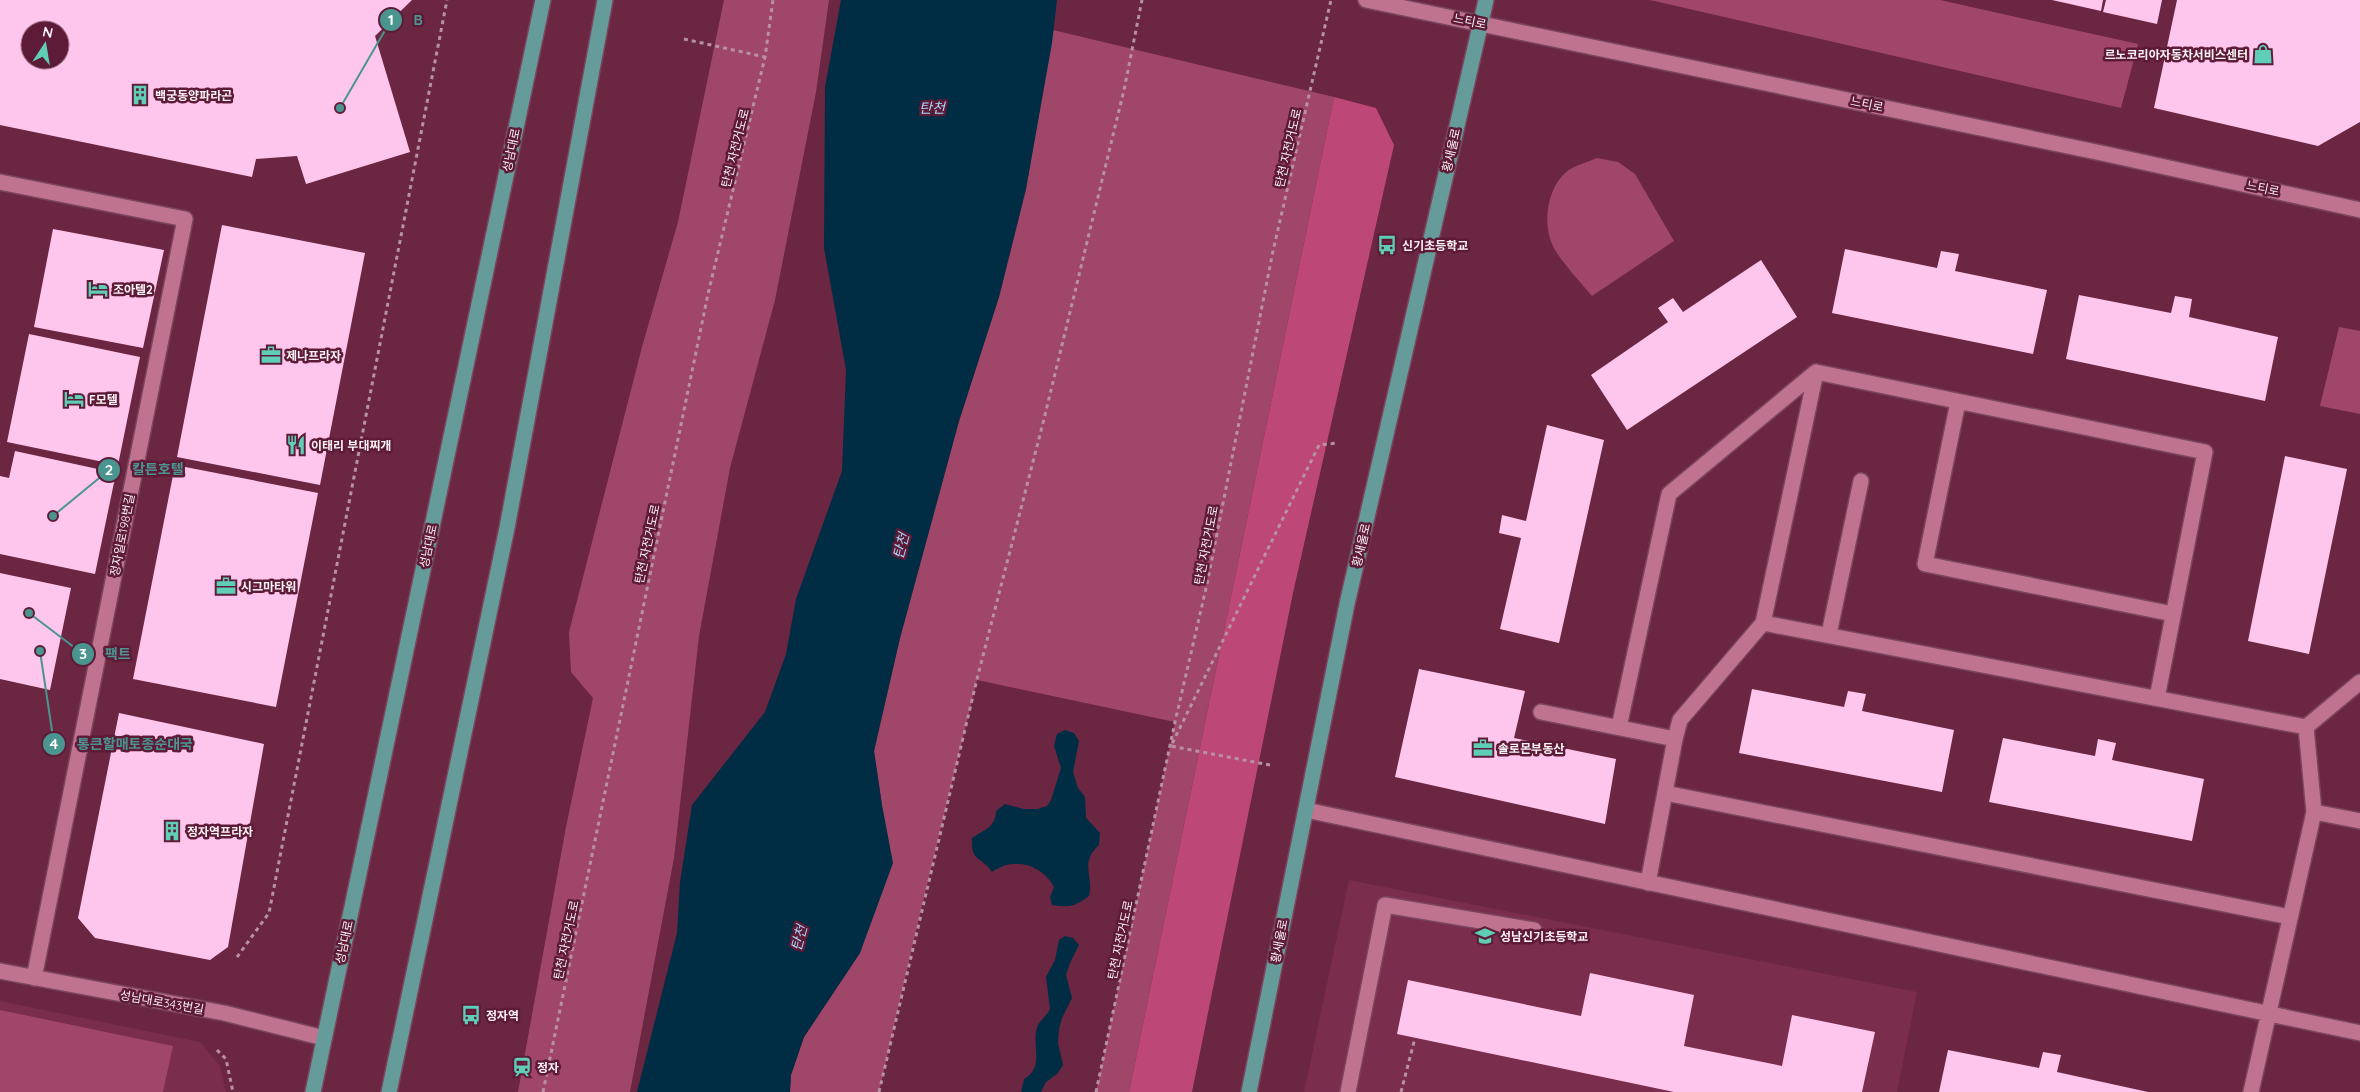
<svg xmlns="http://www.w3.org/2000/svg" width="2360" height="1092" font-family="Quicksand,'Noto Sans KR',sans-serif">
	<style>
		.built { fill: #7a2d4c }
		.green { fill: #a04769 }
		.forest { fill: #bd4877 }
		.water { fill: #002c44 }
		.building { fill: #ffc6ed; fill-rule: evenodd }
		.lines { fill: none; stroke-linecap: round; stroke-linejoin: round }
		.minor-casing { stroke: #7a455d; stroke-width: 18 }
		.major-casing { stroke: #7a455d; stroke-width: 18 }
		.path { stroke: #b792a1; stroke-width: 3; stroke-dasharray: 4 4; stroke-linecap: butt }
		.minor { stroke: #c0738e; stroke-width: 15 }
		.major { stroke: #659b98; stroke-width: 15 }
		.labels { text-anchor: middle; dominant-baseline: central; stroke-width: 5; stroke-linejoin: round; paint-order: stroke }
		.street-label { font-size: 12px; fill: #fbf2f5; stroke: #5e1b37 }
		.poi-label { font-size: 12px; font-weight: bold; fill: #fbf2f5; stroke: #5e1b37; text-anchor: start }
		.water-label { font-size: 14px; font-style: italic; fill: #a4dafe; stroke: #5e1b37 }
		.leader { fill: none; stroke: #4a9590; stroke-width: 2 }
		.callout-dot { fill: #4a9590; stroke: #5e1b37; stroke-width: 2 }
		.mark-label { font-size: 15px; text-anchor: middle; font-weight: bold; fill: #fff }
		.callout-label { font-size: 14px; text-anchor: middle; font-weight: bold; fill: #4a9590; stroke: #5e1b37; stroke-width: 5; stroke-linejoin: round; paint-order: stroke }
	</style>
	<rect width="100%" height="100%" fill="#6b2642"/>
	<path class="built" d="M1349,880L1917,992L1897,1092H1304Z
		M0,1001L200,1042L220,1066L226,1092H0Z"/>
	<path class="green" d="M724,0H829L816,92L775,300L730,468L699,636L674,858L630,1092H518L566,827L593,698L571,672L569,632L642,347L678,222Z
		M1650,0H1940L2138,44L2121,108Z
		M1053,30L1334,97L1129,1092H1096L1175,722L977,680L918,922L879,1092H790L791,1075L804,1037L860,953L882,805L874,751L900,638L959,421L999,297L1026,189Z
		M1597,158L1618,162L1635,174L1674,241L1592,296C1582,284 1557,257 1552,244C1543,223 1547,192 1563,175C1571,166 1586,163 1597,158Z
		M2339,327L2360,331V414L2320,406Z
		M0,1010L173,1046L163,1092H0Z"/>
	<path class="forest" d="M1334,97L1376,108L1394,145L1293,593L1192,1092H1129Z"/>
	<path class="water" d="M841,0H1057L1052,43L1026,189L999,297L959,421L900,638L874,751L882,805L893,863L860,953L804,1037L791,1075L790,1092H637L677,933L680,882L692,805L765,712L786,654L796,599L842,471L846,370L824,248L825,87Z
		M1065,730L1074,733L1079,741L1073,772L1078,788L1085,797L1086,818L1100,833L1099,845C1079,863 1094,875 1089,896C1076,906 1069,908 1052,905L1050,897L1054,887C1042,864 1013,856 992,872C982,856 970,862 972,838C985,829 995,828 996,811L1005,804L1024,809H1037L1047,806L1051,800L1061,768L1054,746L1057,734Z
		M1065,936L1073,938L1079,945L1070,963L1066,975L1072,998L1062,1018L1059,1029L1058,1043L1063,1065L1057,1074L1046,1082L1041,1092H1021L1024,1079C1046,1067 1030,1043 1038,1025C1041,1020 1047,1015 1050,1009L1046,977L1055,960L1059,940Z"/>
	<path class="building" d="M0,0H412L375,36L410,152L306,184L297,156L256,159L252,177L0,125ZM30,30H60V60H30Z
		M2052,0H2103L2101,11Z
		M2106,0H2162L2157,24L2103,12Z
		M2177,0H2360V122L2318,146L2154,108Z
		M222,225L365,253L320,485L177,457Z
		M53,229L164,250L143,348L34,327Z
		M1845,249L1937,268L1941,251L1959,254L1955,271L2047,290L2033,354L1832,313Z
		M1761,260L1797,317L1627,430L1591,375L1668,322L1658,308L1673,298L1683,312Z
		M2079,295L2171,313L2175,296L2192,299L2189,317L2278,337L2265,401L2066,359Z
		M29,334L140,357L118,465L7,442Z
		M1547,425L1604,440L1559,643L1500,629L1521,538L1499,533L1502,515L1526,521Z
		M15,451L116,473L95,574L0,554V476L9,478Z
		M2285,456L2347,469L2309,654L2248,641Z
		M175,465L318,493L276,707L133,679Z
		M0,573L71,588L50,690L0,679Z
		M1419,669L1525,691L1514,738L1616,759L1605,824L1395,777Z
		M1752,689L1844,707L1848,691L1866,694L1862,711L1954,730L1942,792L1739,753Z
		M119,713L264,744L228,947L210,960L95,938L78,918Z
		M2003,738L2095,756L2098,739L2116,743L2112,760L2204,779L2192,841L1989,802Z
		M1590,973L1694,995L1684,1046L1782,1066L1792,1015L1875,1032L1862,1092H1674L1397,1034L1408,980L1581,1016Z
		M1948,1050L2039,1068L2043,1052L2061,1055L2057,1072L2148,1092H1939Z"/>
	<g class="lines">
		<defs>
			<path id="minor" d="M1366,0L2106,154L2360,210
				M0,182L185,219L34,978
				M1958,402L1925,564L2173,614
				M1763,623L1816,372L2205,452L2157,698
				M1829,634L1861,481
				M1541,712L1675,739
				M1619,727L1669,494L1816,372
				M2306,727L2360,682
				M1665,793L2290,917
				M1306,810L2360,1033
				M2314,812L2360,821
				M1648,883L1675,739L1680,720L1763,623L2306,727L2314,812L2251,1092
				M0,971L224,1013L324,1038
				M1348,1092L1385,905L1534,930"/>
			<path id="major" d="M313,1092L543,0
				M389,1092L507,528L605,0
				M1249,1092L1347,604L1486,0"/>
		</defs>
		<use href="#minor" class="minor-casing"/>
		<use href="#major" class="major-casing"/>
		<path class="path" d="M684,39L765,57
			M1270,765L1171,746L1319,445L1337,443
			M237,957L269,913L447,0
			M217,1050L226,1059L233,1092
			M543,1092L708,294L765,57L773,0
			M879,1092L977,679L1044,419L1124,90L1142,0
			M1096,1092L1175,722L1207,584L1273,251L1331,0
			M1401,1092L1415,1038"/>
		<use href="#minor" class="minor"/>
		<use href="#major" class="major"/>
	</g>
	<defs>
		<symbol id="shop-bare" viewBox="-9 -9 18 18"><path d="M-5-2.5h2.3a2.7 3.5 0 0 1 5.4 0H5L5.5 6h-11ZM-1.5-2.5h3a1.5 2.3 0 0 0-3 0Z" fill="#5eceb7" stroke="#5e1b37" stroke-width="2.5" paint-order="stroke"/></symbol>
		<symbol id="building-bare" viewBox="-9 -9 18 18"><path d="M-4-6H4V6H1V3H-1V6H-4ZM-2.5-4.3h1.7v1.8h-1.7ZM.8-4.3h1.7v1.8H.8ZM-2.5-1h1.7V.8h-1.7ZM.8-1h1.7V.8H.8Z" fill="#5eceb7" stroke="#5e1b37" stroke-width="2.5" paint-order="stroke"/></symbol>
		<symbol id="bus-bare" viewBox="-9 -9 18 18"><path d="M-5-6H5V4H4V6H2V4H-2V6H-4V4H-5ZM-3.5-4V0h7V-4ZM-3.5 1.2v1.5H-2V1.2ZM2 1.2v1.5H3.5V1.2Z" fill="#5eceb7" stroke="#5e1b37" stroke-width="2.5" paint-order="stroke"/></symbol>
		<symbol id="hotel-bare" viewBox="-9 -9 18 18"><path d="M-6-4.5h1.5V1H6V5H4.5V3h-9V5H-6ZM-4 0a1.8 1.8 0 1 1 3.6 0ZM.5 0V-2.5h3Q6-2.5 6 0Z" fill="#5eceb7" stroke="#5e1b37" stroke-width="2.5" paint-order="stroke"/></symbol>
		<symbol id="office-bare" viewBox="-9 -9 18 18"><path d="M-6-3h4V-5.5h4V-3h4V5H-6ZM-1-4.5V-3h2v-1.5ZM-6 0V1H6V0Z" fill="#5eceb7" stroke="#5e1b37" stroke-width="2.5" paint-order="stroke"/></symbol>
		<symbol id="restaurant-bare" viewBox="-9 -9 18 18"><path d="M-5-6h1v4h1v-4h1v4h1v-4h1v5L-1.5 .5V6h-2V.5L-5-1ZM5-6V6H3V1.5H1.5Q1.5-4 5-6Z" fill="#5eceb7" stroke="#5e1b37" stroke-width="2.5" paint-order="stroke"/></symbol>
		<symbol id="school-bare" viewBox="-9 -9 18 18"><path d="M0-5L7-2L0 1L-7-2ZM-4 1L0 2.5L4 1V4Q0 6-4 4Z" fill="#5eceb7" stroke="#5e1b37" stroke-width="2.5" paint-order="stroke"/></symbol>
		<symbol id="station-bare" viewBox="-9 -9 18 18"><path d="M-3-6H3Q5-6 5-4V2Q5 4 3 4L4.5 6H3L1.5 4h-3L-3 6H-4.5L-3 4Q-5 4-5 2V-4Q-5-6-3-6ZM-3.5-4v3h7v-3ZM-3.5 1v1.5H-2V1ZM2 1v1.5H3.5V1Z" fill="#5eceb7" stroke="#5e1b37" stroke-width="2.5" paint-order="stroke"/></symbol>
	</defs>
	<g fill-rule="evenodd">
		<use href="#shop-bare" x="2249" y="40" width="28" height="28"/>
		<use href="#building-bare" x="126" y="81" width="28" height="28"/>
		<use href="#bus-bare" x="1373" y="231" width="28" height="28"/>
		<use href="#hotel-bare" x="84" y="275" width="28" height="28"/>
		<use href="#office-bare" x="257" y="341" width="28" height="28"/>
		<use href="#hotel-bare" x="60" y="385" width="28" height="28"/>
		<use href="#restaurant-bare" x="282" y="431" width="28" height="28"/>
		<use href="#office-bare" x="212" y="572" width="28" height="28"/>
		<use href="#office-bare" x="1469" y="734" width="28" height="28"/>
		<use href="#building-bare" x="158" y="817" width="28" height="28"/>
		<use href="#school-bare" x="1471" y="922" width="28" height="28"/>
		<use href="#bus-bare" x="457" y="1001" width="28" height="28"/>
		<use href="#station-bare" x="508" y="1053" width="28" height="28"/>
	</g>
	<g class="labels">
		<g class="street-label">
			<text transform="translate(1470 21) rotate(12)">느티로</text>
			<text transform="translate(1867 104) rotate(12)">느티로</text>
			<text transform="translate(735 148) rotate(-76)">탄천 자전거도로</text>
			<text transform="translate(1288 148) rotate(-77)">탄천 자전거도로</text>
			<text transform="translate(511 150) rotate(-78)">성남대로</text>
			<text transform="translate(1451 150) rotate(-77)">황새울로</text>
			<text transform="translate(2263 188) rotate(12)">느티로</text>
			<text transform="translate(122 535) rotate(-79)">정자일로198번길</text>
			<text transform="translate(647 544) rotate(-78)">탄천 자전거도로</text>
			<text transform="translate(1206 545) rotate(-79)">탄천 자전거도로</text>
			<text transform="translate(1361 545) rotate(-77)">황새울로</text>
			<text transform="translate(428 546) rotate(-78)">성남대로</text>
			<text transform="translate(566 940) rotate(-78)">탄천 자전거도로</text>
			<text transform="translate(1120 940) rotate(-78)">탄천 자전거도로</text>
			<text transform="translate(1279 941) rotate(-79)">황새울로</text>
			<text transform="translate(344 942) rotate(-78)">성남대로</text>
			<text transform="translate(162 1002) rotate(10)">성남대로343번길</text>
		</g>
		<g class="poi-label">
			<text x="2248" y="54" text-anchor="end">르노코리아자동차서비스센터</text>
			<text x="155" y="95">백궁동양파라곤</text>
			<text x="1402" y="245">신기초등학교</text>
			<text x="113" y="289">조아텔2</text>
			<text x="286" y="355">제나프라자</text>
			<text x="89" y="399">F모텔</text>
			<text x="311" y="445">이태리 부대찌개</text>
			<text x="241" y="586">시그마타워</text>
			<text x="1498" y="748">솔로몬부동산</text>
			<text x="187" y="831">정자역프라자</text>
			<text x="1500" y="936">성남신기초등학교</text>
			<text x="486" y="1015">정자역</text>
			<text x="537" y="1067">정자</text>
		</g>
		<g class="water-label">
			<text x="932" y="108">탄천</text>
			<text transform="translate(901 546) rotate(-75)">탄천</text>
			<text transform="translate(799 938) rotate(-75)">탄천</text>
		</g>
	</g>
	<path class="leader" d="M340 108L391 20M53 516L109 470M29 613L83 654M40 651L54 744"/>
	<g class="callout-dot">
		<circle cx="340" cy="108" r="5"/>
		<circle cx="53" cy="516" r="5"/>
		<circle cx="29" cy="613" r="5"/>
		<circle cx="40" cy="651" r="5"/>
		<circle cx="391" cy="20" r="12"/>
		<circle cx="109" cy="470" r="12"/>
		<circle cx="83" cy="654" r="12"/>
		<circle cx="54" cy="744" r="12"/>
	</g>
	<g class="mark-label">
		<text x="391" y="25">1</text>
		<text x="109" y="475">2</text>
		<text x="83" y="659">3</text>
		<text x="54" y="749">4</text>
	</g>
	<g class="callout-label">
		<text x="418" y="25">B</text>
		<text x="158" y="474">칼튼호텔</text>
		<text x="118" y="659">팩트</text>
		<text x="135" y="749">통큰할매토종순대국</text>
	</g>
	<g transform="translate(45 45) rotate(12)"><circle r="24" fill="#5e1b37" stroke="#9d7183"/>
	<path d="M0-4L9 19L0 12L-9 19Z" fill="#5eceb7"/>
	<text y="-8" font-size="14" font-weight="bold" text-anchor="middle" fill="#fbf2f5">N</text>
	</g>
</svg>
